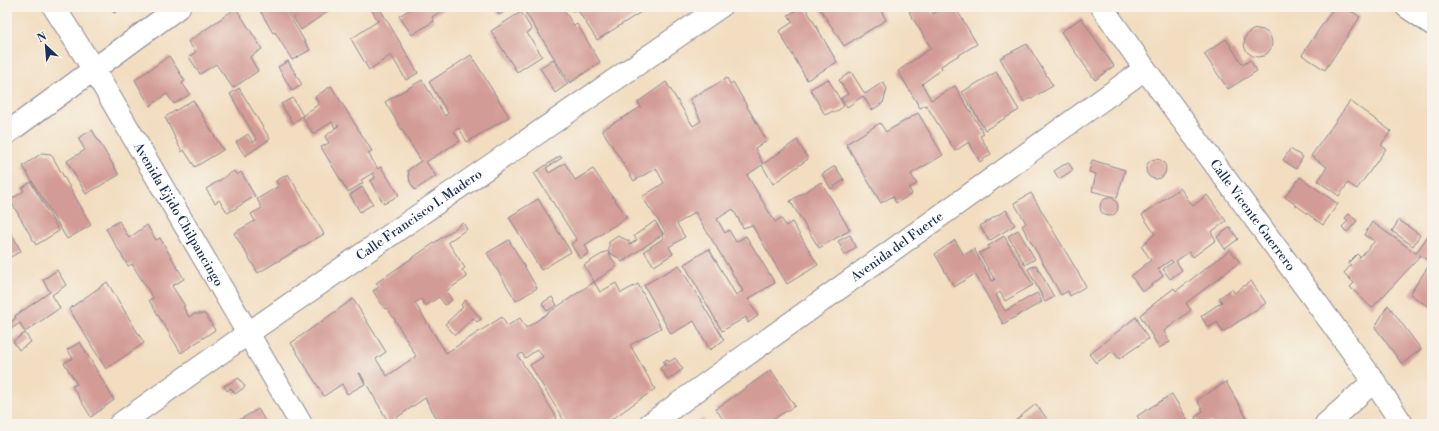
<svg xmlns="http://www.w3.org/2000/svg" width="1439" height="431" font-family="'Libre Bodoni',serif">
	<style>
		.building { fill: #d39b95 }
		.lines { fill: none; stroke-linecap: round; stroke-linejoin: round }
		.minor-casing { stroke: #86868f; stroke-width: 24 }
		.tertiary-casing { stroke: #86868f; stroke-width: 24 }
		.minor { stroke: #fff; stroke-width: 22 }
		.tertiary { stroke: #fff; stroke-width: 22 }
		.labels { text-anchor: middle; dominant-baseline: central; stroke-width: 3; stroke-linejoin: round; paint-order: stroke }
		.street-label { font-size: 13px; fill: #1b2f5e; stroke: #f7f3e8 }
	</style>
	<rect width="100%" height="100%" fill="#f7f3e8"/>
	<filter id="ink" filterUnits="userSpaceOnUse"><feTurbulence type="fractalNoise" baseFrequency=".025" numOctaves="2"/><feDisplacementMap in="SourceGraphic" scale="8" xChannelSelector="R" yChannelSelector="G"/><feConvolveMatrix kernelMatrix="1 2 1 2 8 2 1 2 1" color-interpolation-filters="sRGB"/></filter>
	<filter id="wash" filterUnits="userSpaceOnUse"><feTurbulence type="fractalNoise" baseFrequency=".012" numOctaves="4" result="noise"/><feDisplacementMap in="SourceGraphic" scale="16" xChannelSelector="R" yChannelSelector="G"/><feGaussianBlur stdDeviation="0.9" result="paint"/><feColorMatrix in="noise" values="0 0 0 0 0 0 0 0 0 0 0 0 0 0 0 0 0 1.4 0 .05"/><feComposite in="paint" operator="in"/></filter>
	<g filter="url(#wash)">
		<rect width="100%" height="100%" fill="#f2ddc0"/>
		<g id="blocks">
			<path class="building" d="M110,7H124L114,13Z
				M258,7H284L310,50L292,60L275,32L273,33Z
				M286,7H334L301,30Z
				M370,7H379L418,73L406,80L391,55L369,70L351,39L378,21Z
				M414,7H441L443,10L432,17L434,21L412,35L399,16Z
				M494,7H512L499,15Z
				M522,7H562L574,26L577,24L600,62L570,83Z
				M570,7H638L641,12L597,40L577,9L573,11Z
				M802,7H805L837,62L807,80L779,31L793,22L788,15Z
				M819,7H879L886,20L844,46Z
				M916,7H929L933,14L944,7H955L977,44L941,66L942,69L922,84L931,100L955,86L984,134L980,136L991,154L980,162L969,142L955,151L926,105L920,108L898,71L931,48L909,12Z
				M1334,7H1345L1360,17L1325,70L1302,55Z
				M236,8L262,49L250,57L258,71L233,88L216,64L200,74L189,57L196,52L188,42Z
				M521,12L532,30L527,33L542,56L517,72L491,31Z
				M1081,18L1114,66L1095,80L1061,32Z
				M1244 43a14 14 0 1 1 28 0a14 14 0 1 1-28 0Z
				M1226,39L1243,65L1250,60L1257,71L1228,89L1204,54Z
				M1027,44L1053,86L1024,102L1000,58Z
				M471,55L509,117L467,142L459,128L454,131L460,141L426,162L436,176L415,190L410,182L408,170L421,161L385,102L422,80L445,116L448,113L429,82Z
				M169,56L185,81L182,83L190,94L174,104L167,94L150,106L135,80Z
				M553,59L568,84L555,93L540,68Z
				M288,61L302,85L292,91L278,67Z
				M851,72L865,94L883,82L887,89L883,103L872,110L863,96L847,107L841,98L848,94L839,80Z
				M996,72L1019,110L985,130L962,92Z
				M727,78L730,84L733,82L767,141L755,148L763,164L797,140L808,159L773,184L762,165L747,175L775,222L781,218L786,226L792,222L818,265L787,284L752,225L743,228L733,209L717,219L725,233L729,230L736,242L746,236L775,283L748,299L758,316L748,323L746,317L722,331L684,264L709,249L736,295L743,291L695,212L677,224L685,237L669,247L673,254L654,266L644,251L664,238L662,235L666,232L642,197L664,183L656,168L634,181L602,130L641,107L638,102L666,82L693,126L701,121L690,99Z
				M828,79L844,106L834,113L833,111L825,115L810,89Z
				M331,86L372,151L368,153L378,169L381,167L399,195L384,204L370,181L375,178L373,173L361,180L363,183L348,192L321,147L329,143L325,137L339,125L335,128L332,122L313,134L302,116L319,104L315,97Z
				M239,88L270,139L245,156L236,142L248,134L253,142L257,140L230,94Z
				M293,98L303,116L293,123L281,104Z
				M193,100L223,150L195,167L184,150L182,152L165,117Z
				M1350,101L1391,131L1381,145L1386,149L1357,189L1348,183L1339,196L1318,181L1327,167L1311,156Z
				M918,113L943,155L911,174L917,184L909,188L912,194L896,203L893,196L881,203L846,144L880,123L886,132Z
				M92,130L119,175L86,194L67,161L85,150L78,138Z
				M1290,149L1303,157L1296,169L1283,160Z
				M42,153L51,154L91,225L67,239L23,166Z
				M560,156L562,158L546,168L549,173L565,163L575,180L593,169L627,217L585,245L589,253L580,259L571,244L577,240L534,173Z
				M1146 169a10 10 0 1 1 20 0a10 10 0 1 1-20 0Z
				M1092,160L1125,170L1117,198L1092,191L1096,174L1089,172Z
				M1068,162L1073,170L1059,179L1054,171Z
				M835,166L844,180L831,189L822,174Z
				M234,171L237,175L241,172L255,196L228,213L219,200L215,203L206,189Z
				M288,174L324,234L258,273L234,233L255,221L251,214L262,208L257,199L279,186L276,181Z
				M1300,177L1338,204L1323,225L1285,197Z
				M31,182L59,231L36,245L10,200L24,191L22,188Z
				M821,182L850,230L819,248L790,201Z
				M362,187L373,204L360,212L350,195Z
				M1180,188L1193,206L1207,195L1226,221L1211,232L1216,240L1193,257L1189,252L1176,261L1182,270L1170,279L1163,269L1173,262L1171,260L1158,269L1163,276L1143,292L1131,276L1151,260L1141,246L1155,234L1142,215Z
				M1031,193L1086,286L1070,296L1068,291L1061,295L1022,226L1026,223L1014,203Z
				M1100 207a9 9 0 1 1 18 0a9 9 0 1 1-18 0Z
				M538,199L571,252L541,270L509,217Z
				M1006,210L1015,225L989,241L980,226Z
				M1349,214L1357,221L1347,232L1342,227L1348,221L1345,218Z
				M1399,220L1420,235L1413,246L1392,231Z
				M119,221L129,238L147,225L156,240L160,238L184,279L172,286L185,306L183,307L189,317L194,314H205L215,330L181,353L149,300L153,298L132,264L128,266L106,229Z
				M655,221L663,234L622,262L619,258L609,253V242L618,236L629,241V245L637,240L634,236Z
				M1372,222L1416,253L1432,230V309L1410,294L1431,262L1420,255L1415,262L1372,308L1350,287L1354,283L1344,273L1351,265L1348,263L1357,254L1360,257L1375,241L1364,235Z
				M463,223L467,229L448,242L465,268L462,270L467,277L446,291L452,300L445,305L439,297L425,306L421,299L415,303L446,353L502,317L507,326L520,318L526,328L594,282L600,292L616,283L621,293L638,284L661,328L630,345L655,389L605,424H566L530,365L543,357L538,349L525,358L522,353L518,356L557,418L547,424H440L425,398L389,423L360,373H359L365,384L347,394L342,384L324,396L291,343L353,299L386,352L376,359L387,376L416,356L395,320L387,308L385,309L373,291L379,287L376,283Z
				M1230,227L1238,239L1225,249L1217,237Z
				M1018,230L1035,259L1025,265L1008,236Z
				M10,231L21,251L7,259V232Z
				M850,235L856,247L845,255L838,241Z
				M1004,236L1033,285L1005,301L1000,292L996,295L1005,311L1037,293L1042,302L1003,324L975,274L954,287L935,254L955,240L964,255L974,249L992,281L995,280L979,253L989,248L988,246Z
				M509,240L537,288L516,301L487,253Z
				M1230,250L1240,262L1186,303L1191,310L1164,331L1170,342L1159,348L1140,315L1174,288L1176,291Z
				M607,251L617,266L594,282L584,265Z
				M679,265L724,340L710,350L694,321L671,334L644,285Z
				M1036,265L1054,297L1045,302L1028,269Z
				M57,270L66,285L52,295L60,308L25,332L20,323L11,329L8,324L16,318L15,316L50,292L43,280Z
				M1251,281L1266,303L1223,332L1217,322L1208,328L1201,316L1222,302L1219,298L1232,289L1234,293Z
				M107,282L144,343L106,369L69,309Z
				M552,297L557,305L547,311L542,303Z
				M465,300L481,319L477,322L473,318L455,335L445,324L463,307L461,305Z
				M1388,305L1421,349L1402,364L1375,327Z
				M1136,317L1148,339L1119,359L1113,351L1096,363L1089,354Z
				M25,333L31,342L19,350L13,341Z
				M80,342L114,400L91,417L72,386L77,384L64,363L73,358L67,350Z
				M675,358L683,369L668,380L660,368L665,365L663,362L667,359L669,362Z
				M771,370L795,406L773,419L776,424H726L716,409Z
				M239,378L245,387L235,394L231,388L227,391L224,386Z
				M1226,382L1249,422L1246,424H1214L1210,422L1199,424L1195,417L1203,411L1197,400Z
				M1172,394L1190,424H1142L1137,416Z
				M1036,404L1051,424H1011Z
				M258,409L267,424H232Z
				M703,418L706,424H695Z"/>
		</g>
	</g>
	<g filter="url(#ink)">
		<use href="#blocks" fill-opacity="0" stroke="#86868f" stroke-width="1"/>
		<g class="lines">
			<defs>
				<g id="minor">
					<path id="s1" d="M54,7L94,70L301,424"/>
					<path d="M1407,7L1432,24"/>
					<path d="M7,133L179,7"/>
					<path id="s2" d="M120,424L247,334L720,7"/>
					<path d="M1326,424L1374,381"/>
				</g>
				<g id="tertiary">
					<path id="s3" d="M1102,7L1145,69L1374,381L1402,424"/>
					<path id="s4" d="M650,424L1145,69"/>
				</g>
			</defs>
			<use href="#minor" class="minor-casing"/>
			<use href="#tertiary" class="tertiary-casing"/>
			<use href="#minor" class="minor"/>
			<use href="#tertiary" class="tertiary"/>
		</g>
	</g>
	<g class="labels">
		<g class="street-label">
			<text stroke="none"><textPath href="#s1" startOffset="242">Avenida Ejido Chilpancingo</textPath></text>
			<text stroke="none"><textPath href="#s2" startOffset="365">Calle Francisco I. Madero</textPath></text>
			<text stroke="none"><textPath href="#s3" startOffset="257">Calle Vicente Guerrero</textPath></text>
			<text stroke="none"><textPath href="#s4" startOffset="304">Avenida del Fuerte</textPath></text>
		</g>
	</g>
	<rect width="1439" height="431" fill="none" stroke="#f7f3e8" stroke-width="24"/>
	<g transform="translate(46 46) rotate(334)" stroke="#f7f3e8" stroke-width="3" paint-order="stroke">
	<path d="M0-3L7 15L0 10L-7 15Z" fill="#1b2f5e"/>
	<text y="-6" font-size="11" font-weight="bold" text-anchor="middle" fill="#1b2f5e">N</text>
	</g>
</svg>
